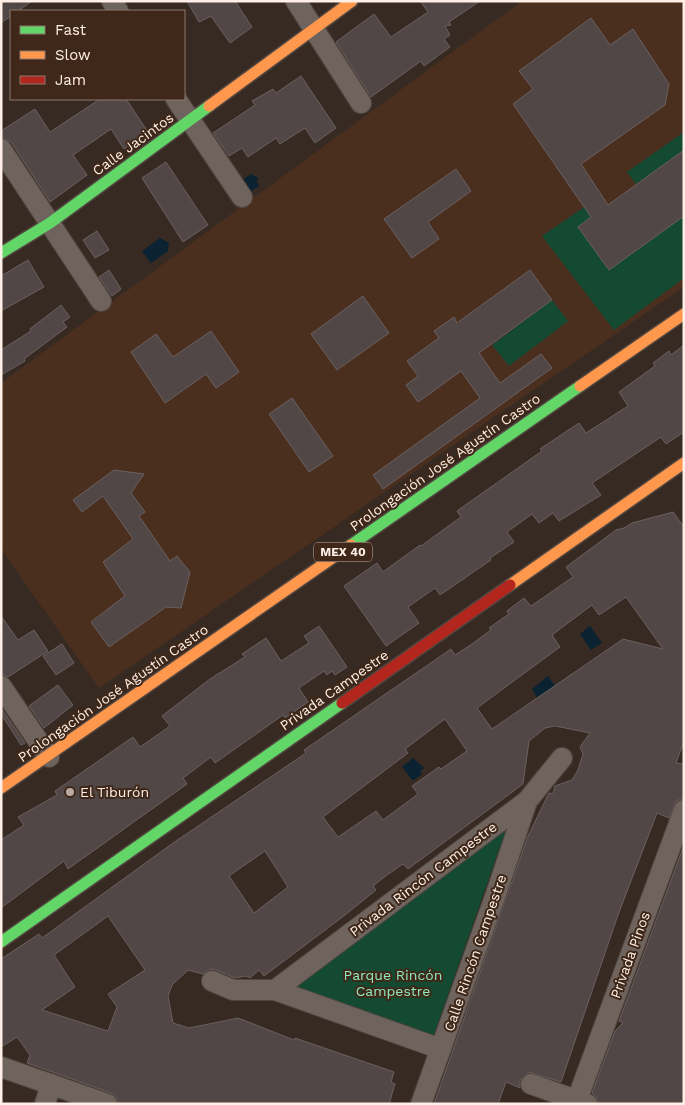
<svg xmlns="http://www.w3.org/2000/svg" width="685" height="1105" font-family="'Work Sans',sans-serif">
	<style>
		.built { fill: #4a2f1f }
		.green { fill: #144932 }
		.water { fill: #0a2231 }
		.building { fill: #514747; stroke: #6b6060; fill-rule: evenodd }
		.lines { fill: none; stroke-linecap: round; stroke-linejoin: round }
		.street-casing { stroke: #524741; stroke-width: 22 }
		.fast-casing { stroke: #524741; stroke-width: 14 }
		.slow-casing { stroke: #524741; stroke-width: 14 }
		.jam-casing { stroke: #524741; stroke-width: 14 }
		.street { stroke: #6e635d; stroke-width: 20 }
		.fast { stroke: #63d668; stroke-width: 11 }
		.slow { stroke: #ff974d; stroke-width: 11 }
		.jam { stroke: #b3261e; stroke-width: 11 }
		.poi-dot { fill: #b9aaa1; stroke: #3f281a; stroke-width: 2 }
		.labels { text-anchor: middle; dominant-baseline: central; stroke-width: 4; stroke-linejoin: round; paint-order: stroke }
		.shield { fill: #3f281a; stroke: #c5b3a9; stroke-width: 1 }
		.shield-label { font-size: 12px; font-weight: bold; fill: #ffefe6 }
		.street-label { font-size: 14px; fill: #ffefe6; stroke: #3f281a }
		.poi-label { font-size: 14px; fill: #ffefe6; stroke: #3f281a; text-anchor: start }
		.park-label { font-size: 14px; fill: #8ee9bb; stroke: #3f281a }
	</style>
	<rect width="100%" height="100%" fill="#372a22"/>
	<path class="built" d="M522,1H684V287L99,688L1,549V383Z"/>
	<path class="green" d="M684,132V150L636,184L627,172Z
		M593,201L601,210L578,227L609,270L684,216V278L614,330L542,236Z
		M552,300L568,321L509,366L492,345Z
		M508,824L430,1046L411,1048L401,1046L296,1006L290,992Z"/>
	<path class="water" d="M251,174L258,178L257,182L259,186L241,198L233,186Z
		M160,238L169,243L168,251L151,263L142,251Z
		M590,626L602,643L591,650L580,634Z
		M548,676L555,686L537,698L532,689Z
		M413,758L424,768L420,771L422,774L413,781L402,767Z"/>
	<path class="building" d="M1,1H32L18,11H11V16L1,23Z
		M187,1H235L252,27L230,43L211,16L199,22Z
		M420,1H480L449,22L451,25L445,26L450,35L444,39L450,47L424,66L421,61L371,97L336,42L374,14L391,37L428,12Z
		M591,18L610,45L633,29L669,84L665,105L581,164L608,205L684,150V216L609,270L578,227L591,217L513,104L533,89L519,71Z
		M301,76L336,128L315,143L305,128L280,144L276,138L248,157L242,148L229,156L213,133L255,105L252,101L273,89L276,93Z
		M100,99H126L148,132L124,149L111,129L73,155L87,175L50,202L11,142L1,137V131L35,109L50,132Z
		M166,162L208,225L183,242L142,178Z
		M456,169L471,191L428,222L439,239L412,258L384,219Z
		M97,231L109,250L95,258L83,240Z
		M28,260L44,287L1,311V276Z
		M109,270L121,289L112,296L99,277Z
		M530,270L552,300L479,353L500,383L541,354L552,368L383,489L373,475L480,398L461,371L418,402L406,385L418,376L407,361L439,338L434,331L454,317L457,323Z
		M363,296L389,333L337,370L311,334Z
		M61,305L70,317L63,322L67,327L24,359L25,361L1,375V350L31,331L30,329Z
		M211,331L239,372L216,388L206,374L165,403L131,352L156,334L173,357Z
		M684,345V432L666,444L661,437L592,483L601,495L559,521L553,513L539,523L532,514L507,532L514,542L490,558L491,560L440,595L435,588L408,607L419,623L386,646L344,586L377,563L383,572L420,545L421,546L461,517L457,511L542,451L540,449L579,423L586,433L628,406L619,392L655,366L653,363L669,351L671,355Z
		M292,398L333,456L309,472L269,414Z
		M114,470L144,474L131,493L145,512L139,516L170,561L177,556L190,572L181,608L166,607L109,647L91,622L125,596L103,562L133,539L103,496L82,512L73,500Z
		M673,512L684,527V741L676,763L684,764V798L676,801L669,818L657,813L618,915L561,1082L529,1072L520,1080V1088L506,1082L498,1104H434L528,836L549,793L553,794L555,786L572,780L578,770L583,754L580,747L590,733L555,726L545,728L529,741L523,784L408,869L403,864L387,875L373,886L376,890L345,915L264,976L259,970L250,978L246,976L235,978L216,970L210,969L203,974L188,970L172,985L168,996L173,1023L189,1028L238,1018L294,1040L295,1038L394,1072L391,1082L395,1084L389,1104H119L116,1097L111,1093L27,1063L30,1055L17,1037L1,1047V959L39,934L42,938L173,843L306,753L304,750L451,649L455,655L472,644L491,630L489,628L509,614L507,611L524,598L531,606L573,577L566,567L616,530L624,528L632,523ZM626,597L663,649L623,639L492,729L477,708L560,647L552,635L592,605L599,615ZM445,719L467,751L441,769L439,767L412,786L418,794L383,820L376,811L338,837L323,817L408,753L405,749ZM265,851L288,887L254,913L229,876ZM108,916L145,970L108,994L117,1007L108,1031L42,1010L75,987L54,955Z
		M1,616L18,640L34,630L48,651L8,677L1,674Z
		M319,626L347,667L335,675L332,671L327,675L324,671L299,688L308,702L285,718L283,715L215,763L211,757L183,778L187,784L68,869L64,861L1,908V840L24,825L18,817L57,795L55,791L133,737L140,747L170,726L162,716L210,679L245,657L242,654L266,638L281,661L309,643L304,636Z
		M62,644L74,663L56,675L43,656Z
		M58,685L73,705L44,728L29,706Z
		M1,708L25,743L21,745L1,714Z
		M684,845V1104H599L596,1097L592,1093L615,1031L623,1023L619,1021Z"/>
	<g class="lines">
		<defs>
			<path id="street" d="M112,1L118,11
				M296,1L361,103
				M176,99L242,197
				M1,149L101,301
				M1,686L49,757
				M212,981L233,990H275L441,1049
				M275,990L527,801L562,758
				M1,1067L107,1104
				M531,1084L587,1104
				M577,1100L684,810
				M45,1104L51,1084
				M421,1104L496,894L527,801"/>
			<path id="fast" d="M1,253L50,223L209,106
				M351,545L580,386
				M1,942L342,703"/>
			<path id="slow" d="M209,106L352,1
				M580,386L684,314
				M510,585L684,463
				M1,788L351,545"/>
			<path id="jam" d="M342,703L510,585"/>
		</defs>
		<use href="#street" class="street-casing"/>
		<use href="#fast" class="fast-casing"/>
		<use href="#slow" class="slow-casing"/>
		<use href="#jam" class="jam-casing"/>
		<use href="#street" class="street"/>
		<use href="#fast" class="fast"/>
		<use href="#slow" class="slow"/>
		<use href="#jam" class="jam"/>
	</g>
	<circle class="poi-dot" cx="70" cy="792" r="5"/>
	<g class="labels">
		<rect class="shield" x="314" y="542.5" width="58" height="19" rx="4"/>
		<g class="shield-label">
			<text x="343" y="552">MEX 40</text>
		</g>
		<g class="street-label">
			<text transform="translate(133 144) rotate(-36)">Calle Jacintos</text>
			<text transform="translate(445 462) rotate(-35)">Prolongación José Agustín Castro</text>
			<text transform="translate(334 690) rotate(-35)">Privada Campestre</text>
			<text transform="translate(113 693) rotate(-35)">Prolongación José Agustín Castro</text>
			<text transform="translate(423 879) rotate(-37)">Privada Rincón Campestre</text>
			<text transform="translate(475 953) rotate(-71)">Calle Rincón Campestre</text>
			<text transform="translate(630 955) rotate(-70)">Privada Pinos</text>
		</g>
		<g class="poi-label">
			<text x="80" y="792">El Tiburón</text>
		</g>
		<g class="park-label">
			<text x="393" y="975">Parque Rincón<tspan x="393" dy="16">Campestre</tspan></text>
		</g>
	</g>
	<rect width="685" height="1105" fill="none" stroke="#ffefe6" stroke-width="5"/>
	<rect x="10" y="10" width="175" height="90" fill="#3f281a" stroke="#8c786c"/>
	<rect x="20" y="26" width="25" height="8" fill="#63d668" stroke="#8c786c"/>
	<text x="55" y="35" font-size="15" fill="#ffefe6">Fast</text>
	<rect x="20" y="51" width="25" height="8" fill="#ff974d" stroke="#8c786c"/>
	<text x="55" y="60" font-size="15" fill="#ffefe6">Slow</text>
	<rect x="20" y="76" width="25" height="8" fill="#b3261e" stroke="#8c786c"/>
	<text x="55" y="85" font-size="15" fill="#ffefe6">Jam</text>
</svg>
